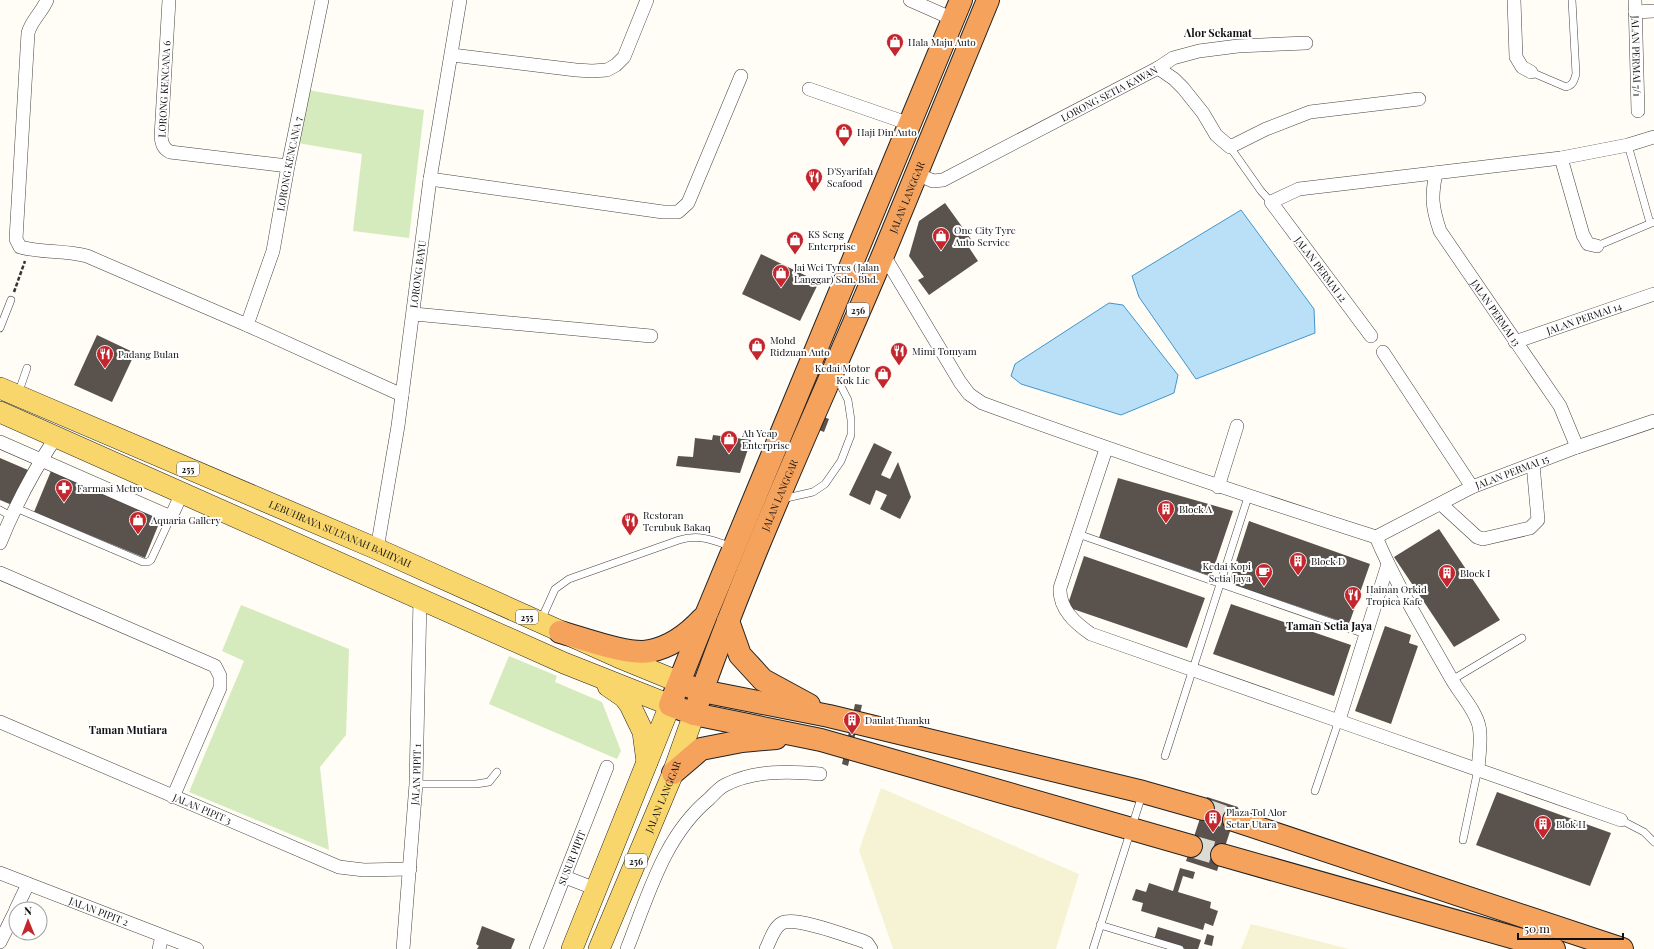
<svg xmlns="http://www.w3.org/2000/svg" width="1654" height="949" font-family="'Playfair Display',serif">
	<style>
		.farmland { fill: #f6f3d4 }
		.green { fill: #d5ebbd }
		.water { fill: #b9e0f7; stroke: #3f96cf }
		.building { fill: #5a524d }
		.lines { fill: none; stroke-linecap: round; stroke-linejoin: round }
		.highway-tunnel { stroke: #dbdad3; stroke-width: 22; stroke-dasharray: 22 11; stroke-linecap: butt }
		.lane-casing { stroke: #444; stroke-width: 8 }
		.street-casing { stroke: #444; stroke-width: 14 }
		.primary-casing { stroke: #222; stroke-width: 22 }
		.highway-casing { stroke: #222; stroke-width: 24 }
		.path { stroke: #333; stroke-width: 2.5; stroke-dasharray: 4 2; stroke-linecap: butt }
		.lane { stroke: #fff; stroke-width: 7 }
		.street { stroke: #fff; stroke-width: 13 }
		.primary { stroke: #f9d66b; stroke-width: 21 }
		.highway { stroke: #f5a25d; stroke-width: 22 }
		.labels { text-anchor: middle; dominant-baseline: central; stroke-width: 4; stroke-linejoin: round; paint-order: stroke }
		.shield { fill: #fff; stroke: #585858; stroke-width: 1 }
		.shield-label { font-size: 9px; font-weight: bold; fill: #111 }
		.poi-label { font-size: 10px; fill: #111; stroke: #fff; text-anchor: start }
		.street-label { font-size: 10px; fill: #111; stroke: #fff }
		.neighbourhood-label { font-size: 11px; font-weight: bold; fill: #111; stroke: #fff }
	</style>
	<rect width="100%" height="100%" fill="#fffdf5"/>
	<path class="farmland" d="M881,788L1079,874L1056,949H893L859,850Z
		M1251,924L1349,949H1241Z"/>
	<path class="green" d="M308,90L424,110L409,238L353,231L362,154L298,143Z
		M241,605L349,649L346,735L320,767L329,850L189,792L244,661L222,651Z
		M509,656L557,676L555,682L602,702L621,751L617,759L489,704Z"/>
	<path class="water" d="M1241,210L1314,309L1315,333L1196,379L1139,297L1132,276Z
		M1109,303L1123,305L1178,375L1174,393L1121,415L1021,384L1011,376L1015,364Z"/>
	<path class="building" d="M945,203L973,242L968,246L978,261L929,295L918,280L924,277L909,256L919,221Z
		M761,254L819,282L800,321L742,294Z
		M97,335L135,353L112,402L74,385Z
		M824,417L829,419L824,432L819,430Z
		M713,435L751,440L740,473L676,466L678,456L693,457L695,438L712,440Z
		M874,443L892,452L881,475L890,479L898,462L911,497L900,519L880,509L887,495L876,490L870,505L849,495Z
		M0,458L28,470L12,505L0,500Z
		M51,471L162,516L145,558L34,512Z
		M1118,478L1233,511L1211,576L1099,538Z
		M1249,521L1370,564L1349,624L1229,583Z
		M1439,529L1500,620L1454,647L1394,557Z
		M1084,556L1205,598L1187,648L1067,607Z
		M1231,604L1351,645L1334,696L1213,654Z
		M1385,626L1411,635L1409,643L1418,646L1391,724L1355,711Z
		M855,704L862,705L848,766L842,764Z
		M1497,792L1611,833L1590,886L1476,845Z
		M1207,797L1238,807L1217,871L1186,861Z
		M1180,868L1195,872L1193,879L1183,876L1178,892L1211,902L1210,908L1218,911L1213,926L1205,923L1203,930L1141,911L1143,903L1132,900L1136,889L1146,892L1149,883L1173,891Z
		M482,926L515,939L511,949H477L479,946L476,944Z
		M1158,927L1201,940L1198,949H1185L1154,940Z
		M1207,934L1214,936L1212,946L1204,944Z"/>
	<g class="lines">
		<path class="highway-tunnel" d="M1203,809L1234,820
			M1191,846L1222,855"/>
		<defs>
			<path id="lane" d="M1531,72L1566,87C1573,85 1574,81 1576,74L1572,0
				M1628,145L1650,223
				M1230,147L1261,191L1271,202
				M1597,246L1654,222
				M0,328L11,300
				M18,394L27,368
				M782,499L813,492L825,484L841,461L851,435V420L848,400L836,376
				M16,508L143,562H148L151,560L171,517
				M0,510L11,516
				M1078,534L1365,634
				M541,620L555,589L569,579L679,540C699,534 713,540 732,547
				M1452,680L1522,638
				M1165,756L1248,497
				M416,784H476L489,782L497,772
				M1315,791L1339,720
				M1621,820L1644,832L1654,842
				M1463,840L1478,769
				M1100,925L1180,949
				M1093,949L1142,795"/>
			<g id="street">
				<path d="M47,0C42,12 31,21 28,33L16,239L20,247C42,253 65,250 87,256L247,325L402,395"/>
				<path d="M169,0L161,137C162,144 163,148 170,152L288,166"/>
				<path d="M910,0L953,19"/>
				<path d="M1514,0L1516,57L1522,67L1531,72"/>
				<path id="s1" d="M1635,0L1638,111"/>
				<path d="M1635,12L1654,11"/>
				<path d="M452,55L576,70L592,71L607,70L616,65L624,57L647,0"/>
				<path d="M1158,68L1173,58L1199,51L1238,46L1306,43"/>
				<path d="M809,89L910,124"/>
				<path d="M1561,158L1583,235L1588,244L1597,246"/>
				<path id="s2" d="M915,173L933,181L943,180L1158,68L1174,79L1183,88L1203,113L1216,135L1230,147L1266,129L1310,112L1419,99"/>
				<path id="s3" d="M1436,173C1431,197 1432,207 1440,231L1560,406L1577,447"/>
				<path d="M430,179L663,212H678L688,203L741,76"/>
				<path d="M883,254L960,382L969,394L982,403C1113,451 1244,495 1376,537C1397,586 1425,632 1451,678C1459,693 1475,709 1479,726C1482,739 1479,755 1478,769"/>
				<path d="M414,314L651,336"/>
				<path id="s4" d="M247,325L273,251L288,166L322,0"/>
				<path d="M1371,336L1271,202L1299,189L1561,158L1628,145L1654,137"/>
				<path id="s5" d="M1515,342L1654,294"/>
				<path d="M1383,352L1472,487"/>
				<path d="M0,442L171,517L182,493"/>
				<path d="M1106,449L1060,588C1059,609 1075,623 1091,634C1267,697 1445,757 1621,820"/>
				<path d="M1218,487L1237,426"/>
				<path d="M1441,504L1477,537L1483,539L1530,528L1538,520L1533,464"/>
				<path id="s6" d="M1376,537L1472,487L1577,447L1654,421"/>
				<path d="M0,543C15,506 34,470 56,437"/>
				<path id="s7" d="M377,549L398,426L430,179L460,0"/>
				<path d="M0,573L215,666L220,676V688L173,797"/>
				<path d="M1339,720L1388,564"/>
				<path id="s8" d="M0,722L339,867L364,870L410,869"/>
				<path id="s9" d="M0,873L197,949"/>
				<path d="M565,877L596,889"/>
				<path d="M16,909L28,884"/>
				<path d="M0,942L16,910"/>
				<path d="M159,949L162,936"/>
				<path id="s10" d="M403,949L416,784L420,599"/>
				<path id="s11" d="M536,949L607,767"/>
				<path d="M627,949C648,896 664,836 709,799C714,794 719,788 725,785C754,770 789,771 820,774"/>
				<path d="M766,949C770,941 774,927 782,923C796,916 847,936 863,941L867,943L871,949"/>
			</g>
			<g id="primary">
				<path id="s12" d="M0,388L377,549L618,657L679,682"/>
				<path d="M0,412L564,663L670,705L572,949"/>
				<path d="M608,686L624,697L630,705L643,732L647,762"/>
				<path id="s13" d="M599,949L673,773L694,714"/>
			</g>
			<g id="highway">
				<path d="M961,0L706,615L670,705L694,714L821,740L1191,846"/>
				<path d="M728,621L740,655L763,680L809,705"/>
				<path d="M560,632C582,638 630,656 650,651C671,647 688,634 702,619"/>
				<path d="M688,686L702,691L829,716L1143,792L1203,809"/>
				<path id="s14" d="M694,714C748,557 819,407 883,255C918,170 953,85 988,0"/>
				<path d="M673,773L701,749L742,741L776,738"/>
				<path d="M1234,820L1622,949"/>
				<path d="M1222,855L1554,949"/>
			</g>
		</defs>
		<use href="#lane" class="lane-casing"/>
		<use href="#street" class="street-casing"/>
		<use href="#primary" class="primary-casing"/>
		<use href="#highway" class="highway-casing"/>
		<path class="path" d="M14,292L25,261"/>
		<use href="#lane" class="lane"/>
		<use href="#street" class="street"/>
		<use href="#primary" class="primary"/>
		<use href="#highway" class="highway"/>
	</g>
	<defs>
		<symbol id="shop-pin" viewBox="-11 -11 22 30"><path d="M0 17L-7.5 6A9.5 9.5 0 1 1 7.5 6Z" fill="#c4262e" stroke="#fff"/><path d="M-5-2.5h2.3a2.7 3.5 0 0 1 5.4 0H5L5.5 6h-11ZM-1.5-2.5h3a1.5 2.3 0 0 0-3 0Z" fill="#fff"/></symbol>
		<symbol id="restaurant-pin" viewBox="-11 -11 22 30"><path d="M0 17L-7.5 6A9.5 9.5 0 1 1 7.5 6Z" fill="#c4262e" stroke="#fff"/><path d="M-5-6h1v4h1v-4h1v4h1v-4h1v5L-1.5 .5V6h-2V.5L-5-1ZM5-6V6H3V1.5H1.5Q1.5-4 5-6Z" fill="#fff"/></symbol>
		<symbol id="pharmacy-pin" viewBox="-11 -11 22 30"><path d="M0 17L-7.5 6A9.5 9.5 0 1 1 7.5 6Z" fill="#c4262e" stroke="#fff"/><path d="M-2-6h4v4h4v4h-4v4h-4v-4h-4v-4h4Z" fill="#fff"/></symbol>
		<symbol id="building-pin" viewBox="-11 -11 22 30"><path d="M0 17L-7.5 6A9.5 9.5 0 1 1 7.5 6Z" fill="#c4262e" stroke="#fff"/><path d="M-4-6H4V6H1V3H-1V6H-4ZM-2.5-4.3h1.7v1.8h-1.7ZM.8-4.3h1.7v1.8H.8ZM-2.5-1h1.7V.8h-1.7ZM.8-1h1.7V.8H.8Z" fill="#fff"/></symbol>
		<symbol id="cafe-pin" viewBox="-11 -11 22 30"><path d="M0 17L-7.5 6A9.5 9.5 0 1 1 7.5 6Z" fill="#c4262e" stroke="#fff"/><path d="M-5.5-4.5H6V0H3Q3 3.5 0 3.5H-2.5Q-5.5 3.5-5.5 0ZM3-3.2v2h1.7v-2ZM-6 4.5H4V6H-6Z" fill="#fff"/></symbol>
	</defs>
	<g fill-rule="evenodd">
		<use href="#shop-pin" x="885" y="32" width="20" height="27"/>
		<use href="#shop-pin" x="834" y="122" width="20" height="27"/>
		<use href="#restaurant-pin" x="804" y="167" width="20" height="27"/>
		<use href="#shop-pin" x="931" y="226" width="20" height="27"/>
		<use href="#shop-pin" x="785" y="230" width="20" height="27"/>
		<use href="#shop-pin" x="771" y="263" width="20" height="27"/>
		<use href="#shop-pin" x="747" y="336" width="20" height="27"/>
		<use href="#restaurant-pin" x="889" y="341" width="20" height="27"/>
		<use href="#restaurant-pin" x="95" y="344" width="20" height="27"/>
		<use href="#shop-pin" x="873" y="364" width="20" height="27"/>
		<use href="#shop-pin" x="719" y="429" width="20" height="27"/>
		<use href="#pharmacy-pin" x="54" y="478" width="20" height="27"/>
		<use href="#building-pin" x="1156" y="499" width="20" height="27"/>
		<use href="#shop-pin" x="128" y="510" width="20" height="27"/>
		<use href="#restaurant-pin" x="620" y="511" width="20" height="27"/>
		<use href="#building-pin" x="1288" y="551" width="20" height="27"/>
		<use href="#cafe-pin" x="1254" y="562" width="20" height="27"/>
		<use href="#building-pin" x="1437" y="563" width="20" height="27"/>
		<use href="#restaurant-pin" x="1343" y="585" width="20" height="27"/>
		<use href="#building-pin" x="842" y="710" width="20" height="27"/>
		<use href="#building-pin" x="1203" y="808" width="20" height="27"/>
		<use href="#building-pin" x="1533" y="814" width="20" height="27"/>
	</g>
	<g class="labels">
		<g class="shield">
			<rect x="847" y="303" width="22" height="14" rx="3"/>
			<rect x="177" y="462" width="22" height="14" rx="3"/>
			<rect x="516" y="610" width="22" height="14" rx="3"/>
			<rect x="625" y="854" width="22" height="14" rx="3"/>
		</g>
		<g class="shield-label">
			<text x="858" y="310">256</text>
			<text x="188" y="469">255</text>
			<text x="527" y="617">255</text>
			<text x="636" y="861">256</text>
		</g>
		<g class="poi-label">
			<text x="908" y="42">Hala Maju Auto</text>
			<text x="857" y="132">Haji Din Auto</text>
			<text x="827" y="171">D'Syarifah<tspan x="827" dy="12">Seafood</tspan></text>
			<text x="954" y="230">One City Tyre<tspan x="954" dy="12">Auto Service</tspan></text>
			<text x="808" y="234">KS Seng<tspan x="808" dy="12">Enterprise</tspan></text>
			<text x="794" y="267">Jai Wei Tyres (Jalan<tspan x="794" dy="12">Langgar) Sdn. Bhd.</tspan></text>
			<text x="770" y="340">Mohd<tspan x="770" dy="12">Ridzuan Auto</tspan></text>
			<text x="912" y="351">Mimi Tomyam</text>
			<text x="118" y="354">Padang Bulan</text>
			<text x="870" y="368" text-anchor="end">Kedai Motor<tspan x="870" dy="12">Kok Lie</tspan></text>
			<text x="742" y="433">Ah Yeap<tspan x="742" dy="12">Enterprise</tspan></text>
			<text x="77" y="488">Farmasi Metro</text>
			<text x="1179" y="509">Block A</text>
			<text x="643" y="515">Restoran<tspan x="643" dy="12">Terubuk Bakaq</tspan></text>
			<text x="151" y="520">Aquaria Gallery</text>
			<text x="1311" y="561">Block D</text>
			<text x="1251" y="566" text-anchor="end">Kedai Kopi<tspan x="1251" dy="12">Setia Jaya</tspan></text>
			<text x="1460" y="573">Block I</text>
			<text x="1366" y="589">Hainan Orkid<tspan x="1366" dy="12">Tropica Kafe</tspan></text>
			<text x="865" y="720">Daulat Tuanku</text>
			<text x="1226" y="812">Plaza Tol Alor<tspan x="1226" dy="12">Setar Utara</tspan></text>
			<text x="1556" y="824">Blok H</text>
		</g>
		<g class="street-label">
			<text stroke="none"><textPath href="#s1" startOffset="56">JALAN PERMAI 7/1</textPath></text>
			<text transform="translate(164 89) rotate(-87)">LORONG KENCANA 6</text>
			<text stroke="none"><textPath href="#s2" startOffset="217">LORONG SETIA KAWAN</textPath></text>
			<text stroke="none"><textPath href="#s4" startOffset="167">LORONG KENCANA 7</textPath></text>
			<text stroke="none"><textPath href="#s14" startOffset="559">JALAN LANGGAR</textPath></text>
			<text transform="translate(1321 269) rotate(53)">JALAN PERMAI 12</text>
			<text stroke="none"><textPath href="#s7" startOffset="278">LORONG BAYU</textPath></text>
			<text stroke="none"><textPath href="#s3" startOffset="158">JALAN PERMAI 13</textPath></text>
			<text stroke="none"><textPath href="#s5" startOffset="73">JALAN PERMAI 14</textPath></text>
			<text stroke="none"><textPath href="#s6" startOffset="151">JALAN PERMAI 15</textPath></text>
			<text stroke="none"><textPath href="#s14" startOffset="235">JALAN LANGGAR</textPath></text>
			<text stroke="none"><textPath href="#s12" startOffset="370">LEBUHRAYA SULTANAH BAHIYAH</textPath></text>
			<text stroke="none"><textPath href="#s10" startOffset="175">JALAN PIPIT 1</textPath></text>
			<text stroke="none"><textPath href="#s13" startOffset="165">JALAN LANGGAR</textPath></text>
			<text stroke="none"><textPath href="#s8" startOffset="220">JALAN PIPIT 3</textPath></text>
			<text stroke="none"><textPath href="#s11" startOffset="98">SUSUR PIPIT</textPath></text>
			<text stroke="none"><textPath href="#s9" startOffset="106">JALAN PIPIT 2</textPath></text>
		</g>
		<g class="neighbourhood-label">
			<text x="1218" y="32">Alor Sekamat</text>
			<text x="1329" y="625">Taman Setia Jaya</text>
			<text x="128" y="729">Taman Mutiara</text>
		</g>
	</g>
	<g transform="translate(28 921) rotate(359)"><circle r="19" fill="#ffffff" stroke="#a0a0a0"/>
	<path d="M0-3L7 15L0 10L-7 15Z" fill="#c4262e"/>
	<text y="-6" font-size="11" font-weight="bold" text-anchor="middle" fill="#111111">N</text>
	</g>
	<path d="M1518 933v6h105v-6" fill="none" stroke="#111111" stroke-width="2"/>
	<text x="1524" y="933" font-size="12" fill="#111111" stroke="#ffffff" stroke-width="3" paint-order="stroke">50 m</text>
</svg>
